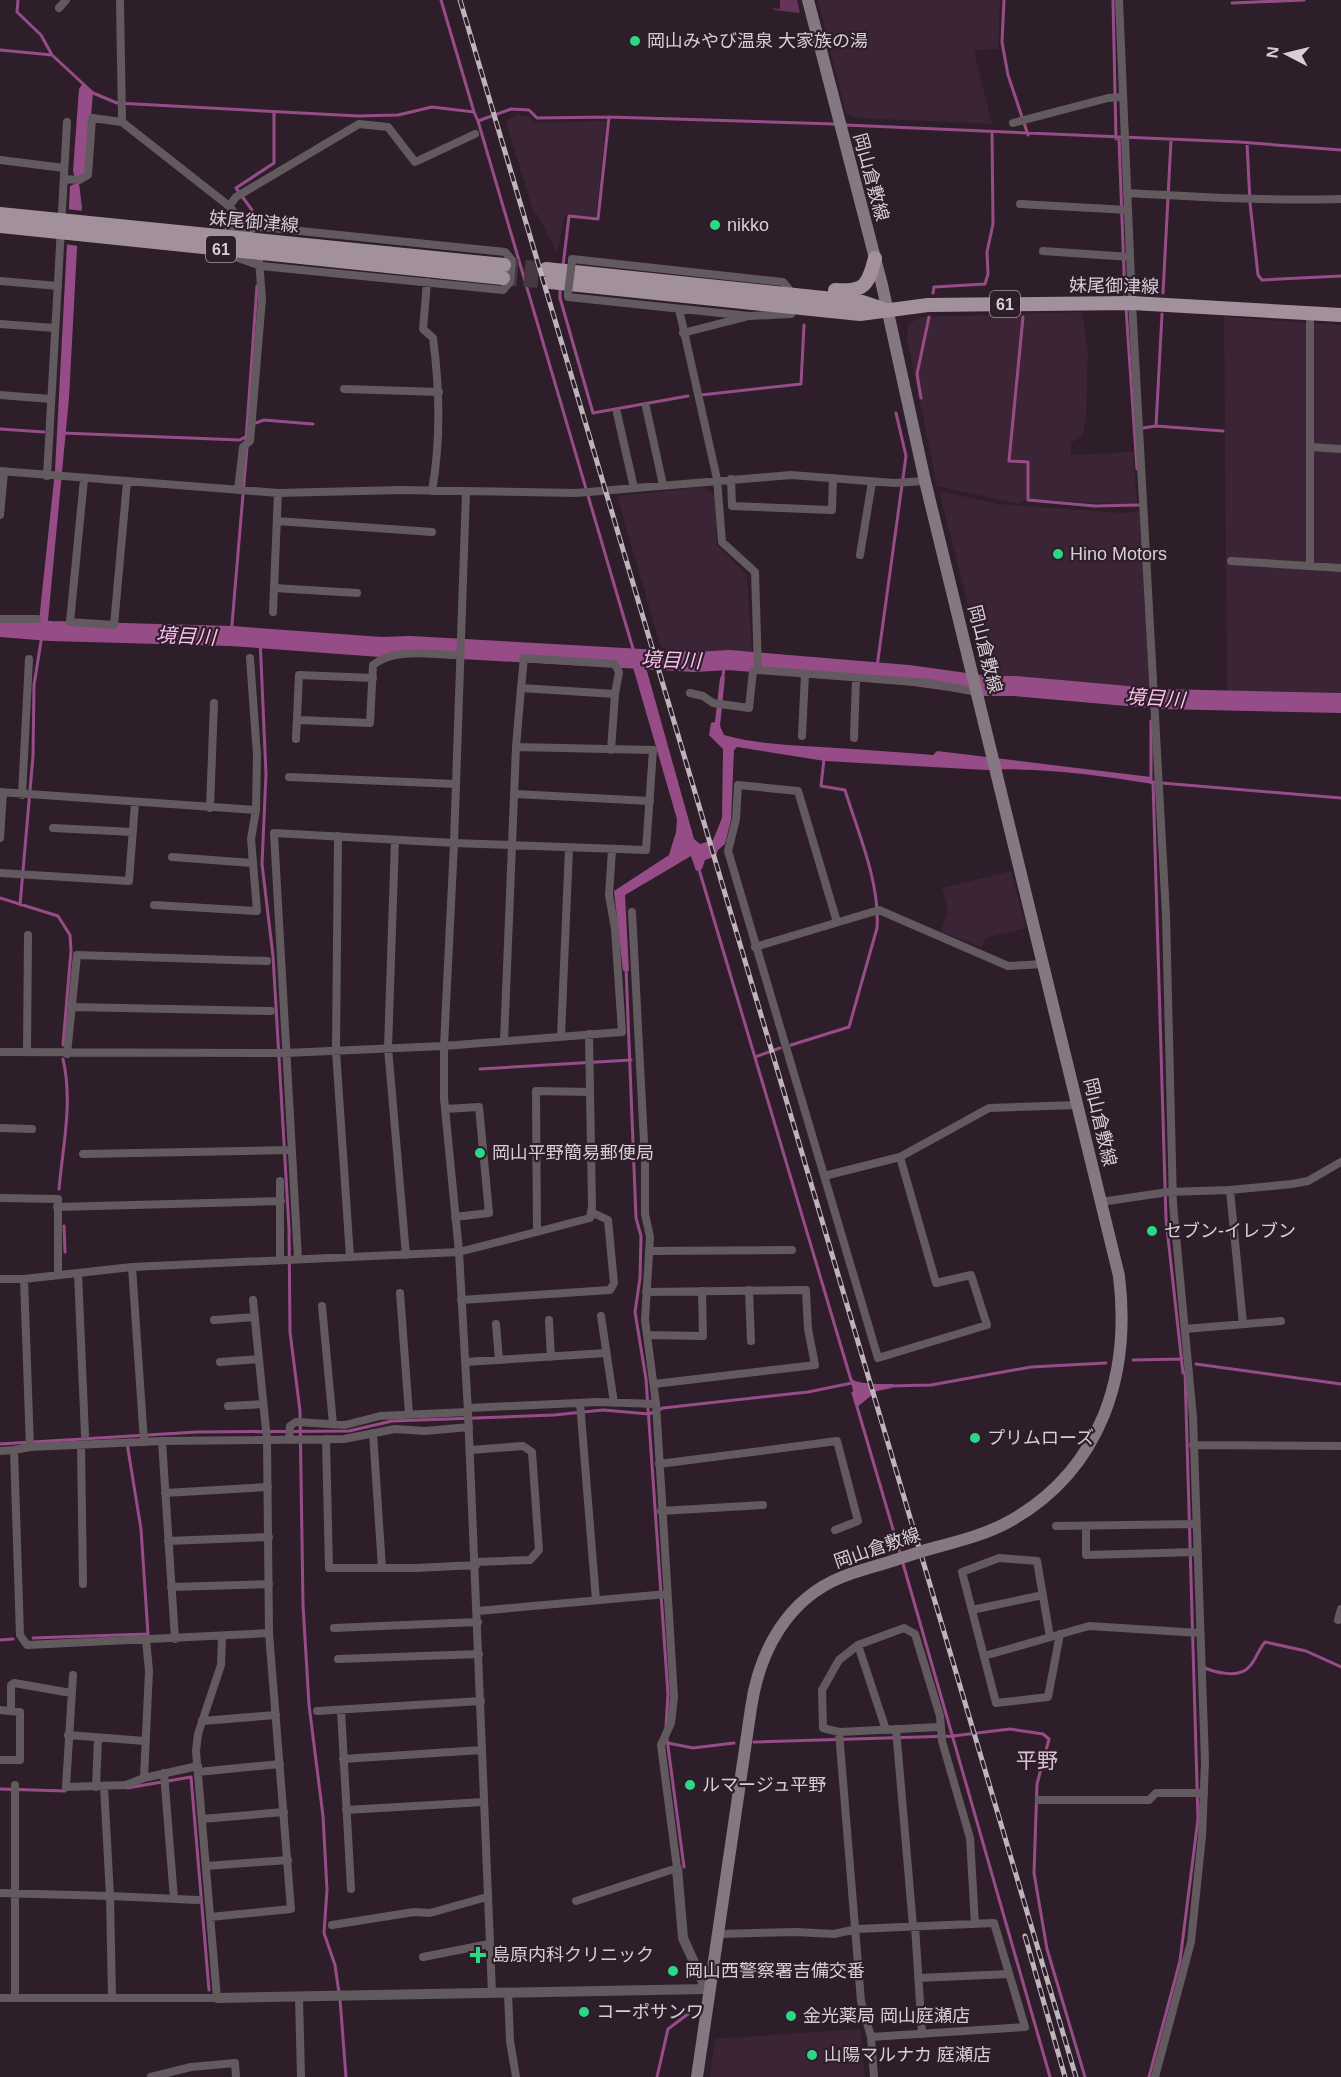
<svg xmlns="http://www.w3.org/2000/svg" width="1341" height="2077" font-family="Arial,'Noto Sans JP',sans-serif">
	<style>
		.built { fill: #3a2435 }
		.green { fill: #66335b }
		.water { fill: #964d87 }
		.pier { fill: #2e1e2a }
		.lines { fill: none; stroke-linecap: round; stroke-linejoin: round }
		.stream { stroke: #964d87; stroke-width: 3 }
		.river { stroke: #964d87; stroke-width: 20 }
		.primary-tunnel { stroke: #483844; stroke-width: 14; stroke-dasharray: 14 7; stroke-linecap: butt }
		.minor { stroke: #635a60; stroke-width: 8 }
		.tertiary { stroke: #635a60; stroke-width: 10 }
		.secondary { stroke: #867882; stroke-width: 12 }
		.primary { stroke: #a2909d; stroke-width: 14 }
		.rail-casing { stroke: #c0b4bc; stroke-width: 5 }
		.rail { stroke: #2e1e2a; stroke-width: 3; stroke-dasharray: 9; stroke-linecap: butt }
		.minor-bridge { stroke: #635a60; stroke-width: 8 }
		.secondary-bridge { stroke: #867882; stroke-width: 12 }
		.poi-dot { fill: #2ad885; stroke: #2e1e2a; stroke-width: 2 }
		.labels { text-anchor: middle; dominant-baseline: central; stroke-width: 4.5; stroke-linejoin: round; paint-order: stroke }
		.shield { fill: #2e1e2a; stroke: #a699a2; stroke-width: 1.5 }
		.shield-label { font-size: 16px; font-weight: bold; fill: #d9ced6 }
		.poi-label { font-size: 18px; fill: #d9ced6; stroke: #2e1e2a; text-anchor: start }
		.street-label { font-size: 18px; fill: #d9ced6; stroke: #2e1e2a }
		.water-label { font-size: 20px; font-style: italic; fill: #fcbeec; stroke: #2e1e2a }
		.quarter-label { font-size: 21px; fill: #dac4d4; stroke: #2e1e2a }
	</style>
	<rect width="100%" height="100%" fill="#2e1e2a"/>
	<path class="built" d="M818,0H1000L998,49L974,50L992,124L859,118L846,114Z
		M517,114L530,117L535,123L606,121L596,217L565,214L557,252L537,214H534L506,122Z
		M1082,312L1088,351L1086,417L1083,435L1071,443V455L1133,452L1137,501L1135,505L1026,499L1019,504L937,486L907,339L908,324L921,317Z
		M1224,317L1341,325V700L1227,694Z
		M704,487L715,496L717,545L747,575L752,653L726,650L702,654L661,648L617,496Z
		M939,491L999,504L1122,513L1140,511L1150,693L987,680Z
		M1011,871L1026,928L986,938L982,947L941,932L948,910L942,888Z
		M860,2029L865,2077H710L715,2039Z"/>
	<path class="green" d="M780,0H797L800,13L774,10L772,8L780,9Z"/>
	<path class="water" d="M83,83L93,93L86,174L79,183L82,208L77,248L69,398L47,631L38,630L55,471L70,186L76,183L73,171L79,89Z
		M630,657H643L694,839L700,844L713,840L722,818L723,749L709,735L711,723L715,722L720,678L722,675L725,677L720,726L724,735C755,744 789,745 821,747C858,749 896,752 933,755L937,751L1151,777L1153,784C1099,775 1041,767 986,770L825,761L737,747L734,750L731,820L725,844L718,850L716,856L705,860L702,869L696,871L691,856L625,895L629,971H623L614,891L669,855L676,832L677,819Z
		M850,1378C857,1385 883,1384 893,1384L892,1388L877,1391L857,1407Z"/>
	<path class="pier" d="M67,209L83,211L78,246L65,244Z"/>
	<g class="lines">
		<path class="stream" d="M18,0L17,12L41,35L52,55L93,93L117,103L358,116L398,115L432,107L474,112L478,121L511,109L529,110L537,118L609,117L835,124
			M441,0L474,112
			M1004,0L1002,42L1008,75L1028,135
			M1113,0L1116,139
			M1232,3L1304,0
			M0,50L52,55
			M478,121L636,659
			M845,125L1239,142L1341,150
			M1119,139L1125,298
			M1247,143L1250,203L1258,275L1262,280L1341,276
			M254,221L252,210L236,188L274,163V112
			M563,266L569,216L598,219L609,117
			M560,288V298L593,413L688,396
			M933,293L934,287L985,284L988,274L987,252L993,224L992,133
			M1163,293L1171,140
			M1126,308L1137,469
			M1023,317L1009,461L1028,462V500L1095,506L1139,505
			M701,395L801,384L804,325
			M921,398L917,374L929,317
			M253,424L264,420L313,424
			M1156,426L1162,314
			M1143,428L1156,426L1223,431
			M0,429L44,432
			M62,433L240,440L245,437
			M246,440L257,286
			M231,636L247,447
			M260,638L266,774L262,864L273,956L289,1228L290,1332L300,1411L303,1605L309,1705L323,1816L327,1890L324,1933L335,1965L339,1993
			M876,674L906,456L896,413
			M723,676L725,660
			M1151,721V782
			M1150,782L1341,798
			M1153,782L1166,1219L1183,1373
			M698,866L851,1380
			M0,898L58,916L70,935L71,951L63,1045
			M20,905L33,756L34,685L43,629
			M626,968L636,1218L641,1236L640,1278L635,1312L646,1379L668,1694L666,1726
			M791,1045L849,1027L877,928C880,882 858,833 845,790L821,786L824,759
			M755,1057L780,1048
			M480,1069L631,1060
			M59,1189C63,1144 73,1103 63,1059
			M64,1226L65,1252
			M1133,1360L1182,1359
			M1196,1364L1341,1384
			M890,1386L931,1385L1031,1367L1106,1363
			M853,1393L900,1553
			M0,1444L197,1432L349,1431L392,1421L554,1415L603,1410L649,1414L663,1408L808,1392L852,1383
			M902,1560L1050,2077
			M33,1638L148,1634L141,1529L127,1443
			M0,1640L13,1639
			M1202,1667C1214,1672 1239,1679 1249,1667C1256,1660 1258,1650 1265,1642L1306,1651L1341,1667
			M667,1739L684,1867
			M754,1742L953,1736L1010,1729L1043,1734L1049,1739L1037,1784L1034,1873L1047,1949L1085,2077
			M668,1743L693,1748L734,1743
			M127,1788L191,1777L209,1990
			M0,1789L65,1791
			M340,1999L346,2077
			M657,2077L668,2029L688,2014
			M1149,2077L1180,1961L1198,1819L1185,1372"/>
		<path class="river" d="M0,627L51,631L231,636L381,647L410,646L695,662L729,660L908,675L987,686H1015L1161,699L1341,703"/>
		<path class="primary-tunnel" d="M504,265L546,269
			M503,278L550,282"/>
		<path class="minor" d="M120,0L122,122
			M1119,0L1132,303L1166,914L1173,1204L1193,1417L1205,1762L1202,1836L1191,1942L1155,2077
			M59,8L66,0
			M1013,123L1108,98L1122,97
			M0,160L64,168
			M64,179L79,180L88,175L92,118L122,122L229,206L249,231
			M1127,193C1198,197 1270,201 1341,199
			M1020,204L1128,210
			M229,206L236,197L359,124L388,127L415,162L475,134
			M226,232L261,227L505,252L512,260L510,282L503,290L261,266L227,254
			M1043,251L1130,257
			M572,261V259L783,282L789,289L787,314
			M0,281L58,286
			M427,282L423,329L433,338C440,390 441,440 432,491
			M568,293V297L749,316
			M679,309L717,479L722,542L755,572L758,670L929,683L977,692
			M0,324L55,328
			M683,333L749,316L791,314
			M344,389L439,392
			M0,395L51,399
			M646,407L663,485
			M617,413L634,488
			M1310,447L1341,449
			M0,471L278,493L401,490L576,493L791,475L894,483L925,481
			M47,476L67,122
			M84,479L70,622L114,625L127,482
			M731,479L732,506L832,510L833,478
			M238,490L243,447L250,441L262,299L259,260
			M466,492L454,843L444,1046V1098L459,1252L468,1412L492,1993
			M0,515L4,472
			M277,521L432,532
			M860,555L872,482
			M1231,561L1341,568
			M1310,566V313
			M274,588L357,593
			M273,612L278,493
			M0,619H37
			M521,688L524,658L615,664L619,672L615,694
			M690,693L703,696L713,703L749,708L753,671L758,670
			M298,720L370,723L373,665C395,647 433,655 460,655
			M802,736L805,674
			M854,738L856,678
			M296,739L299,675L373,678
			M289,777L456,784
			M0,792L256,810
			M515,794L650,801
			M22,795L29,659
			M210,808L214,703
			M53,828L133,832
			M338,836L336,1051L350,1257
			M0,838L3,792
			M395,840L388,1048L406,1255
			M172,857L252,863
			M0,873L129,881L135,803
			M154,905L257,911L251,839L256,810L257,755L250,658
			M837,922L798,791L738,785L736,819L728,851L878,1358L987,1325L971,1275L936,1283L900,1157
			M755,947L879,910L1008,966L1044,964
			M72,1007L271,1011
			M561,1036L569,848
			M504,1041L516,747L521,688L615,694L611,750
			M0,1052L285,1053L444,1046L622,1032L615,929L609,895L612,850
			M27,1052L28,935
			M67,1054L77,955L267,961
			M445,1109L479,1107L489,1213L455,1217
			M0,1128L32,1129
			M83,1154L291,1150
			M824,1176L900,1157L989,1108L1078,1105
			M1230,1190L1243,1324
			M0,1198L58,1199V1275
			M1101,1202L1168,1192L1230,1190L1292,1184L1308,1181L1341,1162
			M57,1207L281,1201
			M537,1232L536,1091L589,1092
			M649,1251L792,1250
			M298,1259L274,833L454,843L646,850L653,750L516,747
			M280,1260V1181
			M132,1267L144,1442
			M78,1273L85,1435
			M0,1279H24L132,1267L459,1252L590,1218L592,1207L589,1034
			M24,1279L30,1447L14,1450L20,1635L27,1645L269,1633
			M749,1290L751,1341
			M646,1292L806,1290L808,1329L815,1365L654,1384
			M400,1293L409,1414
			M253,1300L267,1440L344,1439L395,1429L425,1431L469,1427
			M461,1300L610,1290L614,1283L608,1220L591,1212
			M322,1306L333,1424
			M601,1316L614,1403
			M214,1320L255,1317
			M549,1320L551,1357
			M496,1324L499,1360
			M1185,1329L1281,1321
			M647,1335L703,1336L702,1291
			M220,1362L259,1359
			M465,1362L606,1353
			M580,1403L596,1600
			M228,1406L263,1404
			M468,1408L598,1402L656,1404
			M373,1433L382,1568
			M326,1439L329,1568H416L476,1565
			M289,1440L290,1426L296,1422L345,1425L380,1416L468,1412
			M81,1445L83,1584
			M1193,1445L1341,1446
			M30,1447L162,1441
			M470,1450L523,1446L532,1452L539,1550L530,1560L475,1562
			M0,1451L14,1450
			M659,1464L837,1441L858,1521L835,1530
			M165,1493L268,1487
			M661,1511L763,1505
			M1056,1526L1196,1524
			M1086,1526V1555L1197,1552
			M168,1541L269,1537
			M171,1587L269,1584
			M972,1610L1043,1595
			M478,1611L667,1594
			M1338,1620L1341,1609
			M334,1628L478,1622
			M1050,1637L1037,1561L999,1558L962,1572L996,1703L1048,1697L1060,1634
			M175,1639L162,1441L267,1440L269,1633L291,1909L210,1917
			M858,1645L886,1730
			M984,1656L1089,1626L1200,1633
			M338,1659L479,1654
			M73,1675L66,1787L126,1785L144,1778L198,1766
			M0,1710L20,1712V1760H0
			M11,1710V1685L14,1683L71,1693
			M341,1710L351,1889
			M317,1711L481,1701
			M202,1721L276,1715
			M939,1727L839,1732L823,1728L822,1690L839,1660L858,1645L904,1628L915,1634L940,1716L942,1741L970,1838L975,1924
			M896,1729L913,1926
			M839,1732L861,2001L871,2037L874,2077
			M68,1735L145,1741
			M343,1759L482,1750
			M198,1772L280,1764
			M164,1773L174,1899
			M144,1778L149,1671L146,1640
			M15,1785V1998
			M104,1786L110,1896L198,1900
			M96,1787L98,1738
			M1039,1800H1149L1156,1793H1204
			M346,1810L484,1802
			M202,1819L284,1812
			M206,1866L288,1860
			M0,1893L110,1896L112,1998
			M576,1901L677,1868L661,1745L671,1723L674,1697L656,1404L645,1320L650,1237L645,1214V1161L632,912
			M332,1925L414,1912L430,1913L487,1897
			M915,1926L922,2034
			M718,1934L796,1932L834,1934L857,1929L994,1923L1025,2027L871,2037
			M423,1957L489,1944
			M919,1978L1009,1974
			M508,1993L510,2041L516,2077
			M299,1997L301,2077
			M0,1998H217L196,1751L198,1734L221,1665L222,1637
			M151,2077L191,2067L235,2063L236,2077"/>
		<path class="tertiary" d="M217,1998L706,1989L683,1938L677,1868"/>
		<path class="secondary" d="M808,0L882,285L925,481L1119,1276C1131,1374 1102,1468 1012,1520C986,1535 955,1542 926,1550
			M697,2077L751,1708C759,1652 787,1599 842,1577C859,1570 877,1566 895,1560"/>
		<path class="primary" d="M0,214L504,265
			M0,226L503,278
			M546,269L862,302L883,309
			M550,282L860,314L928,305L1132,303L1341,315
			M835,290C864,292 868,286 875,258"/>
		<defs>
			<path id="rail" d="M460,0L1076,2077
				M1025,1936L1065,2077"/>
		</defs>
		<use href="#rail" class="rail-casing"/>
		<use href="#rail" class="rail"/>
		<path class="minor-bridge" d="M568,293L572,261"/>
		<path class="secondary-bridge" d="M895,1560L926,1550"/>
	</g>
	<g class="poi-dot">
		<circle cx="635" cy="41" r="6"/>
		<circle cx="715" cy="225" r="6"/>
		<circle cx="1058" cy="554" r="6"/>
		<circle cx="480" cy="1153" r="6"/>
		<circle cx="1152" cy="1231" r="6"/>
		<circle cx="975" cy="1438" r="6"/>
		<circle cx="690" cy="1785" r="6"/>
		<path d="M475 1946h6v6h6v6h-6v6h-6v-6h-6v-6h6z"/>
		<circle cx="673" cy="1971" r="6"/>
		<circle cx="584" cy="2012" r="6"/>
		<circle cx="791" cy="2016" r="6"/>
		<circle cx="812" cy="2055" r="6"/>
	</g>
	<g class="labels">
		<g class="shield">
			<rect x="206" y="236" width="30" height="26" rx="4.5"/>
			<rect x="990" y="291" width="30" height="26" rx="4.5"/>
		</g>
		<g class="shield-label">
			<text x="221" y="249">61</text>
			<text x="1005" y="304">61</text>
		</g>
		<g class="poi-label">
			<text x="647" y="41">岡山みやび温泉 大家族の湯</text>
			<text x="727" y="225">nikko</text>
			<text x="1070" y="554">Hino Motors</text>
			<text x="492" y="1153">岡山平野簡易郵便局</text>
			<text x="1164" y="1231">セブン-イレブン</text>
			<text x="987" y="1438">プリムローズ</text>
			<text x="702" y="1785">ルマージュ平野</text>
			<text x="492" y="1955">島原内科クリニック</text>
			<text x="685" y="1971">岡山西警察署吉備交番</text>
			<text x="596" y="2012">コーポサンワ</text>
			<text x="803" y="2016">金光薬局 岡山庭瀬店</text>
			<text x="824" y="2055">山陽マルナカ 庭瀬店</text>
		</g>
		<g class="street-label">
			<text transform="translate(871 177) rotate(75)">岡山倉敷線</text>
			<text transform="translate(254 222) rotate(5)">妹尾御津線</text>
			<text transform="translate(1114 286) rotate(1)">妹尾御津線</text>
			<text transform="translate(985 649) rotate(76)">岡山倉敷線</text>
			<text transform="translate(1100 1122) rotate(77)">岡山倉敷線</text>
			<text transform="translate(877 1548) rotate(-19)">岡山倉敷線</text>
		</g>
		<g class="water-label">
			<text transform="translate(186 636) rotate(3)">境目川</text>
			<text transform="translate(671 660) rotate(2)">境目川</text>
			<text transform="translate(1155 698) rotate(4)">境目川</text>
		</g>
		<g class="quarter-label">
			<text x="1037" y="1760">平野</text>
		</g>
	</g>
	<g transform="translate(1287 54) rotate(277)" stroke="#2e1e2a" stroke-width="4.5" paint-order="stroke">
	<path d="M0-4.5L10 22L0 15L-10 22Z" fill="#d9ced6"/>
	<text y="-9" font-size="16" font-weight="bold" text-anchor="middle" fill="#d9ced6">N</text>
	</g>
</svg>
